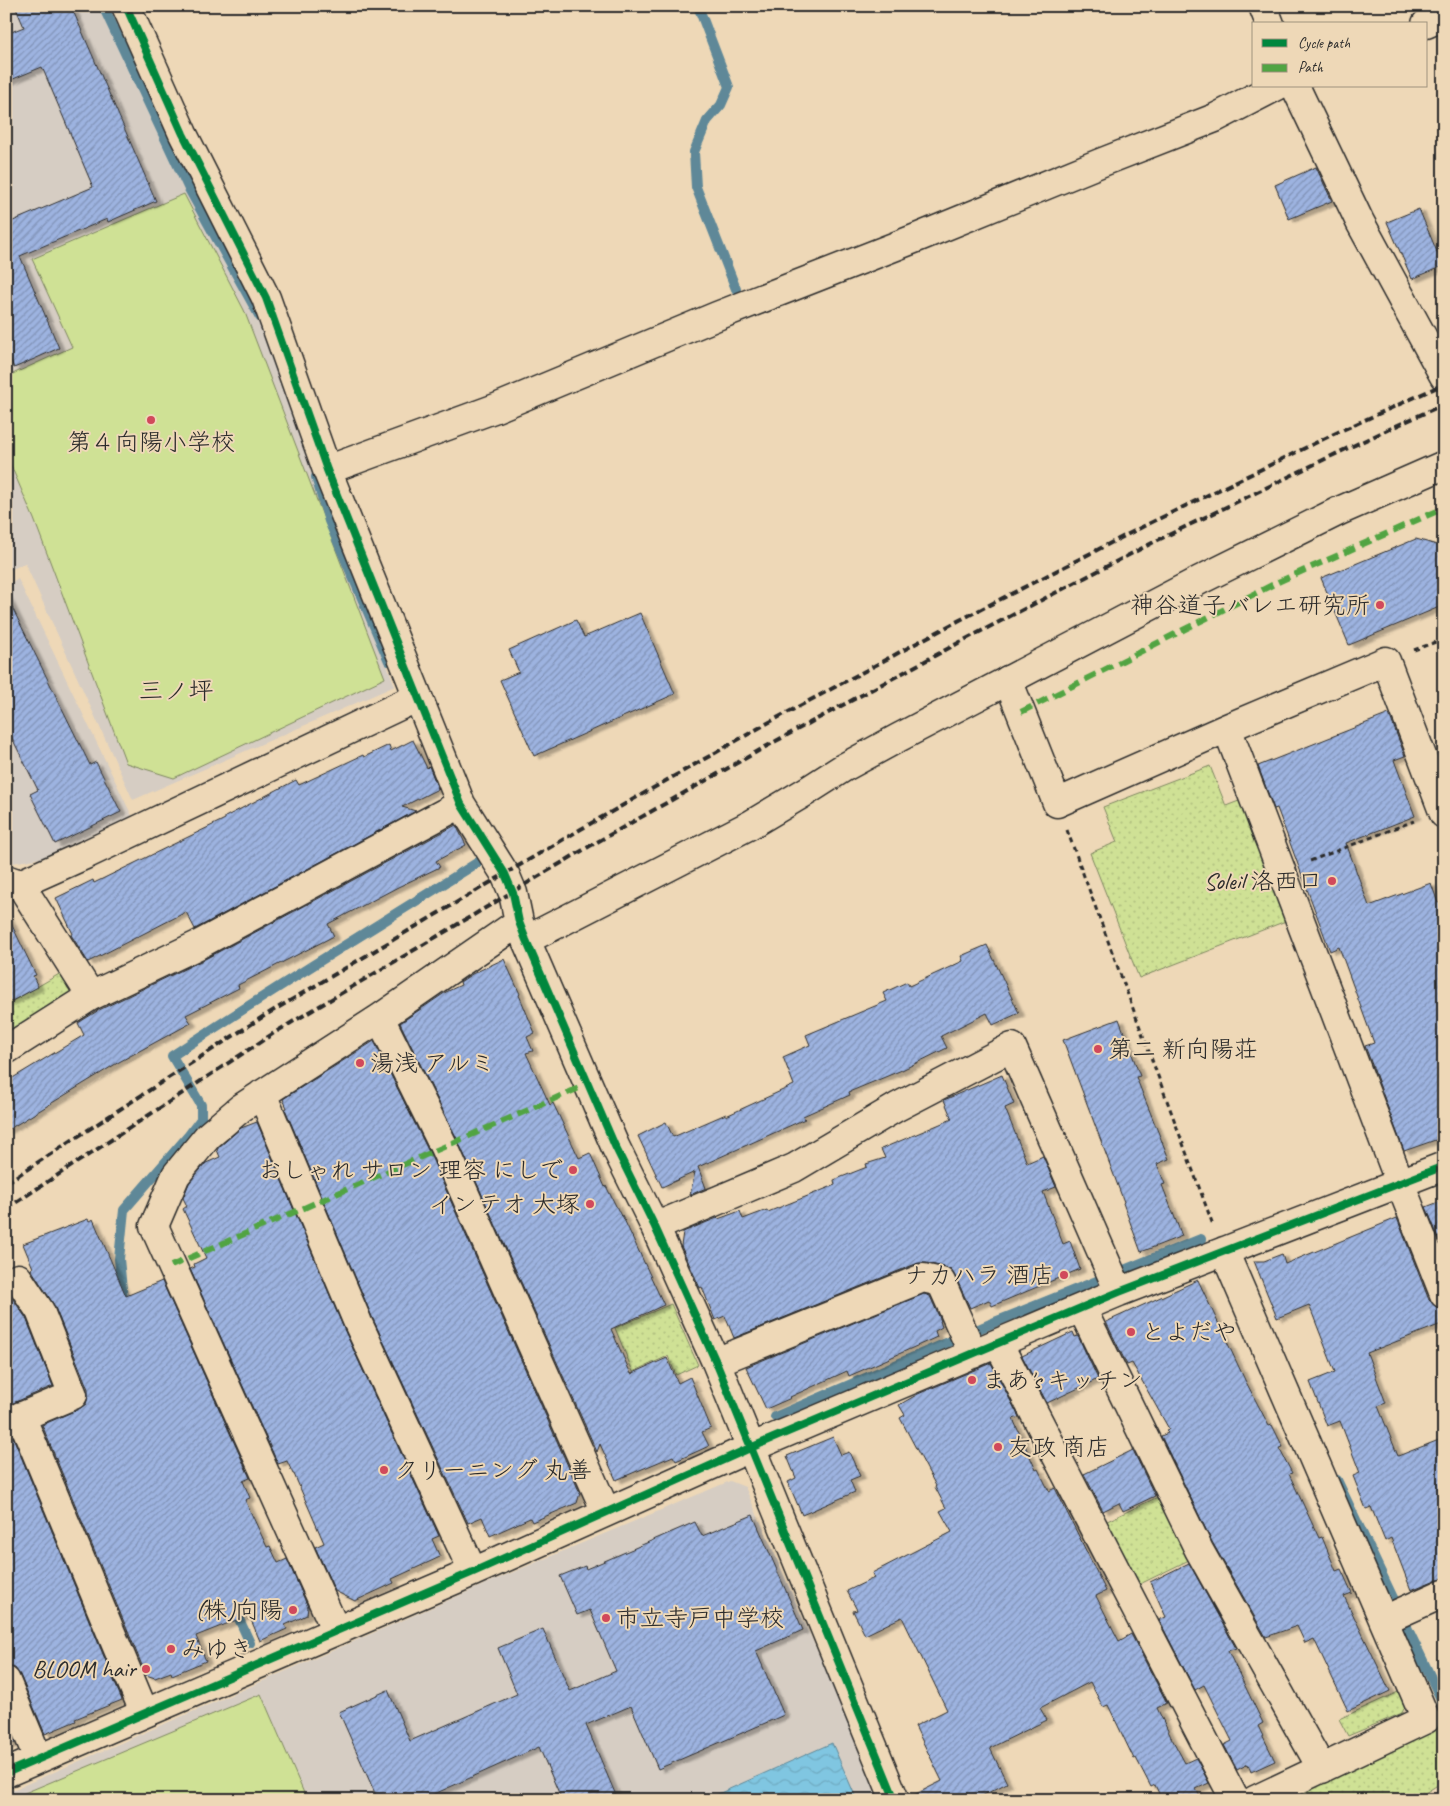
<svg xmlns="http://www.w3.org/2000/svg" width="1450" height="1806" font-family="Caveat,'Klee One',sans-serif">
	<style>
		.built { fill: #d6cdc3 }
		.grass { fill: url(#grass-dots); stroke: #7d8660 }
		.pitch { fill: #cfe195; stroke: #7d8660 }
		.water { fill: url(#water-waves); stroke: #5e8898 }
		.lines { fill: none; stroke-linecap: round; stroke-linejoin: round }
		.stream { stroke: #5e8898; stroke-width: 10 }
		.building { fill: url(#building-hatch); stroke: #2b2b2b; filter: url(#shadow) }
		.street-casing { stroke: #2b2b2b; stroke-width: 31 }
		.secondary-casing { stroke: #2b2b2b; stroke-width: 31 }
		.path { stroke: #2b2b2b; stroke-width: 3; stroke-dasharray: 5 4; stroke-linecap: butt }
		.street { stroke: #eed8b7; stroke-width: 28 }
		.secondary { stroke: #eed8b7; stroke-width: 28 }
		.rail { stroke: #2b2b2b; stroke-width: 4; stroke-dasharray: 8 4; stroke-linecap: butt }
		.quiet { stroke: #51a443; stroke-width: 6; stroke-dasharray: 12 6; stroke-linecap: butt }
		.cycleway-casing { stroke: #eed8b7; stroke-width: 11 }
		.cycleway { stroke: #00873e; stroke-width: 8 }
		.poi-dot { fill: #d1495b; stroke: #eed8b7; stroke-width: 2 }
		.labels { text-anchor: middle; dominant-baseline: central; stroke-width: 4; stroke-linejoin: round; paint-order: stroke }
		.poi-label { font-size: 24px; fill: #2b2b2b; stroke: #eed8b7; text-anchor: start }
		.neighbourhood-label { font-size: 25px; fill: #2b2b2b; stroke: #eed8b7 }
	</style>
	<defs>
		<pattern id="grass-dots" width="8" height="8" patternUnits="userSpaceOnUse" patternTransform="scale(1.25)"><rect width="8" height="8" fill="#cfe195"/><path d="M2 2h.1M6 6h.1" fill="none" stroke="#b2c181" stroke-width="1.8" stroke-linecap="round"/></pattern>
		<pattern id="water-waves" width="16" height="10" patternUnits="userSpaceOnUse" patternTransform="scale(1.25)"><rect width="16" height="10" fill="#80c6e1"/><path d="M0 5q4-4 8 0t8 0" fill="none" stroke="#6faac1"/></pattern>
		<pattern id="building-hatch" width="6" height="6" patternUnits="userSpaceOnUse" patternTransform="scale(1.25)"><rect width="6" height="6" fill="#9db3e0"/><path d="M-1 1l2-2M0 6l6-6M5 7l2-2" fill="none" stroke="#8092b6"/></pattern>
		<filter id="shadow"><feDropShadow dx="5.5" dy="3" stdDeviation="1" flood-color="#0004"/></filter>
	</defs>
	<rect width="100%" height="100%" fill="#eed8b7"/>
	<filter id="ink" filterUnits="userSpaceOnUse"><feTurbulence type="fractalNoise" baseFrequency=".02" numOctaves="2"/><feDisplacementMap in="SourceGraphic" scale="10" xChannelSelector="R" yChannelSelector="G"/><feConvolveMatrix kernelMatrix="1 2 1 2 8 2 1 2 1" color-interpolation-filters="sRGB"/></filter>
	<g filter="url(#ink)">
		<path class="built" d="M6,6H111L243,277L395,686L133,800L25,563L6,572Z
			M18,579L132,816L41,858L7,864L6,585Z
			M730,1481L745,1487L883,1800H6V1793L518,1570Z"/>
		<path class="grass" d="M1210,766L1226,806L1244,799L1291,919L1139,978L1090,853L1117,842L1103,807Z
			M61,973L74,994L6,1032V1005Z
			M671,1304L698,1365L676,1375L668,1356L633,1372L615,1328Z
			M1160,1496L1189,1560L1134,1587L1103,1523Z
			M1407,1688L1410,1696L1402,1713L1348,1736L1339,1719Z
			M1444,1721V1781L1414,1800H1277Z"/>
		<path class="pitch" d="M184,194L244,310L385,678L174,778L126,763L34,519L6,454V377L72,347L32,259Z
			M261,1694L307,1800H8Z"/>
		<path class="water" d="M832,1743L857,1800H708L707,1799Z"/>
		<g class="lines">
			<path class="stream" d="M103,6L188,187L260,317
				M698,6L729,87L721,105L707,121L694,152L696,187L736,289
				M316,477L329,521L389,661
				M123,1299L119,1259L124,1210L189,1135L201,1119V1105L172,1056C273,988 377,926 480,861
				M775,1417L990,1324L1201,1239
				M1337,1480L1443,1703
				M234,1608L250,1643"/>
		</g>
		<path class="building" d="M15,6H71L156,201L108,222L107,219L20,256L59,348L14,368L6,349V224L93,187L42,67L6,82V34L24,27Z
			M1316,167L1332,201L1289,219L1275,185Z
			M1419,209L1443,266L1412,279L1387,222Z
			M1416,539L1444,547V605L1349,645L1321,578Z
			M6,595L90,765L96,762L121,812L55,844L30,794L38,790L6,726Z
			M640,613L675,694L534,756L500,680L519,672L509,650L576,620L584,637Z
			M1389,714L1405,756L1394,760L1415,816L1346,843L1369,906L1431,883L1438,903L1444,901V1137L1404,1151L1365,1046L1374,1043L1339,947L1330,951L1277,808L1274,809L1258,766Z
			M413,740L427,768L429,766L438,789L402,807L416,811L195,929L186,912L88,962L73,938L71,935L73,934L56,898L93,880L94,883L225,819V817L296,780L299,785L363,755L364,757L389,745L391,751Z
			M456,825L466,845L436,861L440,867L398,887L328,924L334,936L238,985L239,988L186,1015L191,1023L119,1062L6,1131V1082L84,1035L78,1023L99,1010L205,959Z
			M6,913L36,975L33,976L38,987L6,1004Z
			M987,945L1019,1013L993,1025L987,1013L941,1036L947,1048L902,1070L849,1092L850,1095L803,1116L805,1119L698,1167L706,1188L690,1195L695,1172L662,1187L638,1136L666,1122L673,1137L726,1114V1116L794,1085L783,1057L810,1045L806,1035L887,1001L883,993L907,982L909,986L963,961L961,956Z
			M504,959L520,994L519,995L535,1033L527,1037L533,1051L526,1053L550,1105L553,1103L579,1158L590,1153L605,1187L606,1186L621,1216L622,1215L664,1305L611,1329L631,1374L667,1358L678,1383L690,1377L711,1428L702,1432L709,1446L676,1461L673,1456L616,1480L600,1444L597,1452L458,1141L400,1023L446,992L461,985L460,982L472,974Z
			M1119,1019L1140,1076L1136,1077L1169,1159L1157,1164L1165,1184L1162,1185L1182,1236L1141,1252L1123,1203L1124,1202L1063,1040Z
			M374,1041L430,1154L580,1493L577,1503L532,1522L530,1518L490,1536L482,1517L468,1523L372,1317L285,1109L287,1108L283,1099Z
			M1002,1075L1014,1104L1005,1108L1027,1163L1043,1156L1056,1187L1043,1192L1063,1244L1070,1241L1080,1269L992,1306L989,1300L970,1308L955,1276L951,1270L944,1267L926,1263H918L734,1338L725,1316L715,1320L702,1287L700,1288L681,1246L683,1232L717,1218L718,1219L740,1211L743,1219L767,1210L768,1212L835,1185L834,1180L867,1167L866,1164L885,1158L881,1149L952,1119L944,1100Z
			M257,1122L344,1329L439,1536L432,1539L440,1557L392,1579L394,1583L355,1601L335,1591L315,1547L324,1543L294,1474H293L287,1461L278,1464L190,1269L195,1267L194,1264L206,1258L183,1209L187,1206L183,1198L189,1183L206,1163L220,1157L217,1150L219,1147L241,1128Z
			M1444,1200V1251L1426,1207Z
			M1397,1218L1429,1300L1435,1306L1444,1309V1323L1367,1353L1386,1403L1378,1406L1398,1456L1444,1438V1578L1438,1579L1411,1590L1391,1538L1385,1541L1371,1507L1366,1509L1353,1476L1360,1473L1340,1421L1327,1426L1310,1382L1335,1372L1309,1305L1277,1318L1254,1261H1264L1282,1254L1285,1264Z
			M88,1219L89,1221L93,1219L126,1296L162,1281L250,1478L243,1481L250,1498L245,1500L267,1547L270,1546L278,1563L287,1559L308,1607L307,1615L285,1625L287,1629L260,1641L249,1615L196,1636L206,1661L172,1675L171,1672L155,1678L146,1675L42,1425L79,1409L86,1404L88,1397V1389L54,1305L31,1269L33,1268L23,1244Z
			M1198,1280L1245,1380L1269,1426L1272,1425L1283,1447L1279,1448L1292,1473L1289,1474L1319,1538L1322,1537L1336,1571L1341,1569L1352,1593L1344,1596L1390,1691L1348,1711L1314,1639L1305,1643L1297,1626L1266,1637L1211,1540L1161,1436L1168,1433L1166,1430L1169,1429L1132,1363L1127,1365L1106,1322Z
			M6,1289L26,1318L53,1386L6,1406Z
			M924,1294L930,1296L941,1321H940L942,1327L935,1331L937,1337L849,1376L847,1371L790,1397L791,1398L766,1409L746,1367Z
			M1073,1332L1075,1337L1078,1336L1098,1379L1047,1403L1022,1356Z
			M991,1363L1019,1417L1013,1419L1036,1470L1038,1469L1049,1491L1055,1488L1106,1591L1096,1596L1119,1641L1131,1634L1167,1703L1157,1708L1171,1737L1185,1763L1196,1758L1209,1783L1196,1789L1202,1800H1162L1155,1785L1151,1787L1136,1758L1134,1759L1108,1705L1103,1707L1090,1682L1040,1708L1047,1720L990,1748L1007,1783L974,1800H910V1797L942,1781L915,1726L947,1710L902,1617L865,1635L853,1611L857,1610L847,1591L874,1578L872,1573L952,1532L940,1511L946,1508L935,1487L936,1486L900,1418L905,1415L899,1405L918,1394Z
			M13,1437L122,1700L75,1719L76,1721L45,1734L20,1675L15,1668L6,1666V1438Z
			M833,1437L841,1455L849,1452L860,1476L850,1480L855,1492L802,1515L788,1482L796,1478L787,1456Z
			M1133,1450L1155,1496L1123,1511L1119,1503L1103,1511L1084,1474Z
			M753,1515L803,1630L756,1651L784,1715L658,1769L631,1706L586,1725L618,1800H562L539,1747L421,1800H378L339,1712L388,1690L410,1741L517,1694L498,1648L543,1629L570,1691L616,1671L590,1610L577,1615L560,1576L585,1566L586,1569L695,1522L702,1536Z
			M1189,1563L1236,1648L1228,1651L1263,1723L1258,1726L1275,1761L1251,1772L1248,1764L1237,1770L1224,1745L1232,1741L1204,1685L1195,1690L1159,1620L1166,1617L1150,1582Z
			M6,1722L15,1743L6,1746Z"/>
		<g class="lines">
			<defs>
				<path id="street" d="M126,6L183,134L266,298L327,470L461,804L505,874L513,893L519,922L526,940L615,1146L655,1227L716,1362L895,1800
					M1426,24L1444,16
					M327,470L496,408L717,316L914,239L1100,163L1215,118L1277,86
					M1008,680L1057,803L1227,728L1386,661L1444,814
					M1227,728L1400,1183L1444,1294
					M6,879L20,884L85,855L418,697
					M20,884L91,996
					M380,1018L444,1147L606,1512
					M6,1050L91,996L198,945L461,804
					M262,1094L358,1323L473,1572
					M655,1227L794,1168L897,1107L1012,1047L1119,1292
					M1224,1251L1426,1719L1255,1800
					M1082,1309L1199,1550L1322,1769
					M998,1343L1235,1800
					M716,1362L923,1278L941,1282L973,1354
					M21,1416L144,1712
					M6,1423L73,1395L40,1311L18,1278
					M1384,1620L1444,1593
					M336,1631L154,1226L176,1175L208,1136L241,1108L380,1018L519,922
					M6,1681L38,1758
					M6,1773L473,1572L750,1448L998,1343L1119,1292L1444,1166"/>
				<path id="secondary" d="M1263,6L1270,24
					M1295,86L1360,222L1444,376
					M526,940L750,825L807,791L843,768L898,738L1200,580L1339,511L1444,465"/>
			</defs>
			<use href="#street" class="street-casing"/>
			<use href="#secondary" class="secondary-casing"/>
			<path class="path" d="M1414,650L1444,639
				M1067,830L1213,1225
				M1310,861L1414,821"/>
			<use href="#street" class="street"/>
			<use href="#secondary" class="secondary"/>
			<path class="rail" d="M6,1183L264,1016L581,829L766,724L954,623L1144,526L1336,433L1444,384
				M6,1209L274,1033L590,846L776,741L964,640L1154,542L1346,449L1444,404"/>
			<path class="quiet" d="M1021,712L1278,582L1444,508
				M171,1266L588,1084"/>
			<defs>
				<path id="cycleway" d="M126,6L183,134L266,298L327,470L461,804L505,874L513,893L519,922L526,940L615,1146L655,1227L716,1362L895,1800
					M6,1773L473,1572L750,1448L998,1343L1119,1292L1444,1166"/>
			</defs>
			<use href="#cycleway" class="cycleway-casing"/>
			<use href="#cycleway" class="cycleway"/>
		</g>
	</g>
	<g class="poi-dot">
		<circle cx="151" cy="420" r="5"/>
		<circle cx="1380" cy="605" r="5"/>
		<circle cx="1332" cy="881" r="5"/>
		<circle cx="1098" cy="1049" r="5"/>
		<circle cx="360" cy="1063" r="5"/>
		<circle cx="573" cy="1170" r="5"/>
		<circle cx="590" cy="1204" r="5"/>
		<circle cx="1064" cy="1275" r="5"/>
		<circle cx="1131" cy="1332" r="5"/>
		<circle cx="972" cy="1380" r="5"/>
		<circle cx="998" cy="1447" r="5"/>
		<circle cx="384" cy="1470" r="5"/>
		<circle cx="293" cy="1610" r="5"/>
		<circle cx="606" cy="1618" r="5"/>
		<circle cx="171" cy="1649" r="5"/>
		<circle cx="146" cy="1669" r="5"/>
	</g>
	<g class="labels">
		<g class="poi-label">
			<text x="151" y="442" text-anchor="middle">第４向陽小学校</text>
			<text x="1370" y="605" text-anchor="end">神谷道子バレエ研究所</text>
			<text x="1322" y="881" text-anchor="end">Soleil 洛西口</text>
			<text x="1108" y="1049">第二 新向陽荘</text>
			<text x="370" y="1063">湯浅 アルミ</text>
			<text x="563" y="1170" text-anchor="end">おしゃれ サロン 理容 にしで</text>
			<text x="580" y="1204" text-anchor="end">インテオ 大塚</text>
			<text x="1054" y="1275" text-anchor="end">ナカハラ 酒店</text>
			<text x="1141" y="1332">とよだや</text>
			<text x="982" y="1380">まあ's キッチン</text>
			<text x="1008" y="1447">友政 商店</text>
			<text x="394" y="1470">クリーニング 丸善</text>
			<text x="283" y="1610" text-anchor="end">(株)向陽</text>
			<text x="616" y="1618">市立寺戸中学校</text>
			<text x="181" y="1649">みゆき</text>
			<text x="136" y="1669" text-anchor="end">BLOOM hair</text>
		</g>
		<g class="neighbourhood-label">
			<text x="176" y="691">三ノ坪</text>
		</g>
	</g>
	<rect width="1450" height="1806" fill="none" stroke="#eed8b7" stroke-width="25"/>
	<rect x="12" y="12" width="1425" height="1781" fill="none" stroke="#2b2b2b" stroke-width="2" filter="url(#ink)"/>
	<rect x="1252" y="22" width="175" height="65" fill="#eed8b7" stroke="#a0937f"/>
	<rect x="1262" y="39" width="25" height="8" fill="#00873e" stroke="#a0937f"/>
	<text x="1298" y="48" font-size="15" fill="#2b2b2b">Cycle path</text>
	<rect x="1262" y="64" width="25" height="8" fill="#51a443" stroke="#a0937f"/>
	<text x="1298" y="72" font-size="15" fill="#2b2b2b">Path</text>
</svg>
